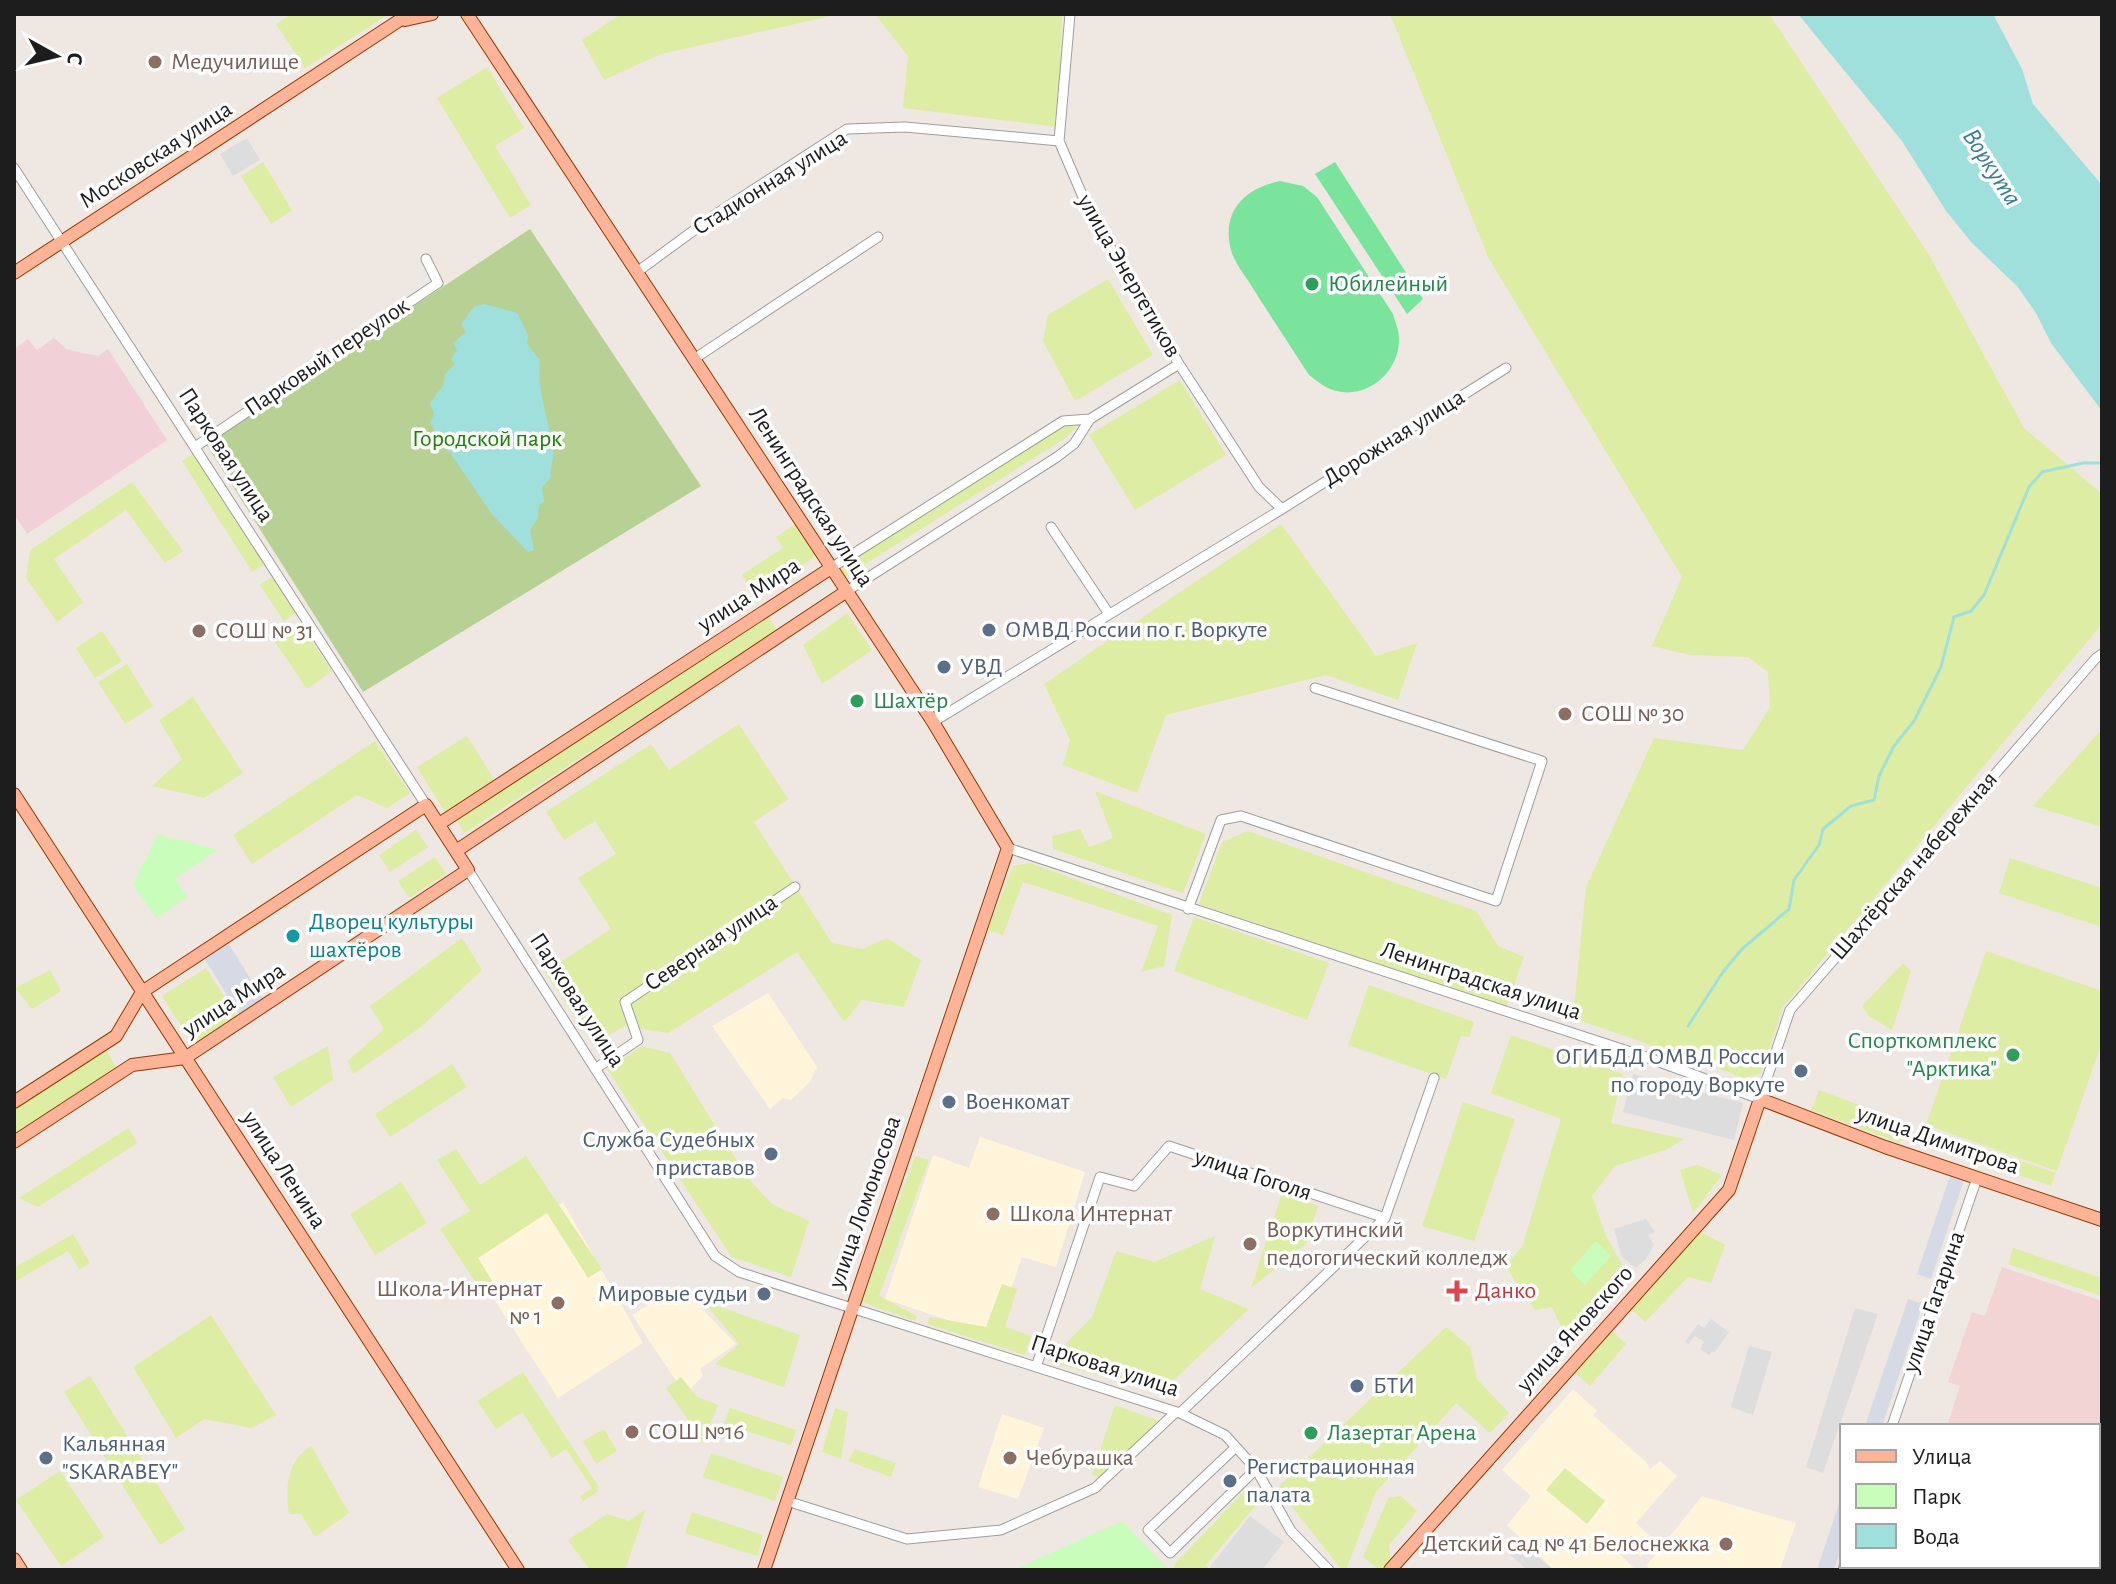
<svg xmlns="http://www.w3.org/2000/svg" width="2116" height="1584" font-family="'Alegreya Sans',sans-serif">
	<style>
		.commercial { fill: #f1d0d8 }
		.education { fill: #fff5db }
		.military { fill: #f2d4d4 }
		.grass { fill: #ddeda4 }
		.forest { fill: #b7d194 }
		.park { fill: #c9fdbb }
		.pitch { fill: #7ae49d }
		.parking { fill: #ddd }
		.plaza { fill: #d6dae5 }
		.water { fill: #9fe0dc }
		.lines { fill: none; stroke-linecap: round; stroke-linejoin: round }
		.stream { stroke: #9fe0dc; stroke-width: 3 }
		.minor-casing { stroke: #9e9e9e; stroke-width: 11 }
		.major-casing { stroke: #963900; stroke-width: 14 }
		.minor { stroke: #fff; stroke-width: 9 }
		.major { stroke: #ffb497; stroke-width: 12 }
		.education-dot { fill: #8d6e63; stroke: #fff; stroke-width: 3 }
		.leisure-dot { fill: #2e9e5b; stroke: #fff; stroke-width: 3 }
		.service-dot { fill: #5c6f8a; stroke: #fff; stroke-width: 3 }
		.culture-dot { fill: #0f9aa8; stroke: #fff; stroke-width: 3 }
		.health-dot { fill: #e0444e; stroke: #fff; stroke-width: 3 }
		.labels { text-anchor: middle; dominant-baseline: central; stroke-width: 7; stroke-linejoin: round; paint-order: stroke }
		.education-label { font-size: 24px; fill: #785e54; stroke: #fff; text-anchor: start }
		.street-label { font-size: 24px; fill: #1d1d1d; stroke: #fff }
		.leisure-label { font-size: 24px; fill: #27864d; stroke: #fff; text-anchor: start }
		.park-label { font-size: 24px; fill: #1e8204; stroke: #fff }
		.service-label { font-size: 24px; fill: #4e5e75; stroke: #fff; text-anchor: start }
		.culture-label { font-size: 24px; fill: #0d838f; stroke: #fff; text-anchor: start }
		.health-label { font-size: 24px; fill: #be3a42; stroke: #fff; text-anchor: start }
		.water-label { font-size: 26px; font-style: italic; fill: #3a7f92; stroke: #fff }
	</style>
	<rect width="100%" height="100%" fill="#efe7e2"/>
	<path class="commercial" d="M28,339L37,350L54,338L66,349L83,353L98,356L108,349L167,440L27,534L14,514V349Z"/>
	<path class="education" d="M768,993L817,1067L810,1082L791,1100L783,1098L770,1109L712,1026Z
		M980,1137L1085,1172L1056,1267L1022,1257L995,1336L885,1299L933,1155L969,1168Z
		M563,1202L643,1343L558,1398L470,1262Z
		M679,1285L736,1344L700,1369L703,1376L685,1394L632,1315Z
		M1573,1389L1597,1411L1593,1415L1646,1462L1650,1469L1660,1461L1677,1476L1636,1523L1655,1541L1641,1557L1626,1544L1618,1552L1633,1567L1631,1570H1554L1507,1525L1531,1496L1502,1470Z
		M1002,1414L1044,1428L1018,1499L978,1487Z
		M1702,1496L1796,1523L1780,1570H1649L1647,1565Z"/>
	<path class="military" d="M2002,1267L2102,1301V1499L2098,1498V1426H1947L1960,1386L1948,1382L1972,1312L1985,1316Z"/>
	<path class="grass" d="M292,14H386L387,15L305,68L276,24Z
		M621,14H840L661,54L604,80L582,40Z
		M875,14H1062L1058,127L903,108L908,56Z
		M1390,14H1769L1929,255L2024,428L2102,494V624L1783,1007L1761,1073L1745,1078L1573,1018L1586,887L1654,738L1743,750L1770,707L1768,672L1748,657L1690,655L1652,646L1682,577L1488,257Z
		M487,67L524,128L495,146L531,205L510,218L437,98Z
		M263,162L292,210L271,224L241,176Z
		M1108,279L1153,355L1075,401L1043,341L1048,315Z
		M1180,380L1226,455L1135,510L1089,435Z
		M1084,419L1067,437L845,577L839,566L1064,423Z
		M194,453L264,564L252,572L182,461Z
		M132,482L183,551L165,563L126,510L54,559L83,602L57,622L26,578L30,550Z
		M795,524L816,556L756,596L742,575L783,548L776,537Z
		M1281,524L1376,656L1417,643L1398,700L1326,675L1166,715L1137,793L1063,765L1070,740L1044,684Z
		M273,576L297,612L284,621L260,585Z
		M847,613L872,650L822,684L803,645Z
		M769,617L777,631L464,833L456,819Z
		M300,624L332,671L307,689L275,642Z
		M102,631L122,661L95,678L76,648Z
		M127,664L153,706L125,724L98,682Z
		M193,697L243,773L204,798L152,786L182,759L159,720Z
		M739,724L788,799L754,822L832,943L863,949L887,938L921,960L904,1007L862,1000L844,1022L797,952L668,1033L624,1026L593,1045L545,972L611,929L578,878L616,854L595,821L564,840L546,812L651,744L669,770Z
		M2102,729V827L2033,806Z
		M467,736L495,781L445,812L417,767Z
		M375,741L410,793L387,808L357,795L252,864L233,835Z
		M1095,791L1206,834L1183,893L1053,849L1052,836L1080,829L1089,847L1113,838Z
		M416,830L428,847L390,872L379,855Z
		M1248,831L1476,911L1498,946L1524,957L1506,1007L1199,904L1222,842Z
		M435,857L446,874L409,898L398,881Z
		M2010,858L2102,888V927L1999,893Z
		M1030,863L1172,915L1164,966L1141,972L1158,926L1023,882L1003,935L988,930L1013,866Z
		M1194,917L1329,963L1307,1020L1174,971Z
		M462,938L482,970L421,1027L353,1074L348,1061L384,1029L370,1006Z
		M1986,951L2102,991V1042L2057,1171L1926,1125Z
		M1903,963L1911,971L1892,1030L1869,1016L1862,1006Z
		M206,968L238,1018L194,1046L162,996Z
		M50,970L61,991L32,1009L15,988Z
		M1369,985L1474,1022L1469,1037L1461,1036L1446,1079L1348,1045Z
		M1511,1035L1623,1074L1611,1123L1685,1139L1665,1150L1615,1166L1592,1196L1606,1236L1631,1281L1571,1349L1552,1307L1535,1310L1505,1266L1522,1247L1561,1119L1491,1093Z
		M328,1046L333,1080L291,1107L273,1077Z
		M642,1046L670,1053L747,1177L772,1204L809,1221L791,1277L732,1257L607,1069Z
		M106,1049L117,1070L14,1135V1108Z
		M452,1064L467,1087L390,1137L375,1114Z
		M1819,1090L1907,1123L1900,1143L1811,1110Z
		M1463,1102L1515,1119L1474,1241L1422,1226Z
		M128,1128L137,1143L38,1207L19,1198Z
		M1926,1129L2056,1173L2051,1186L1922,1142Z
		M456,1149L480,1185L526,1156L602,1269L588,1278L547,1213L478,1258L496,1287L484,1295L440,1229L470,1211L437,1160Z
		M915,1156L929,1160L879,1296L917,1316L915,1321L862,1302Z
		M1697,1165L1722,1175L1693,1213L1680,1170Z
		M401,1182L427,1223L375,1255L350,1214Z
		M1282,1193L1318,1206L1306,1244L1251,1288Z
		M1698,1231L1725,1245L1711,1283L1688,1277L1645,1322L1629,1307Z
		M73,1234L90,1263L79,1269L68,1251L14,1282V1268Z
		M1215,1236L1200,1289L1249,1309L1160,1393L1048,1361L1092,1317L1116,1251L1154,1262Z
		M2013,1248L2102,1278V1296L2008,1264Z
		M1002,1284L1017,1289L1005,1327L1031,1336L1025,1355L927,1324L930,1317L986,1327Z
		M703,1301L800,1335L784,1387L715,1364L739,1344Z
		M211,1315L276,1415L251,1428L204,1419L176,1438L133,1367Z
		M1446,1327L1470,1347L1477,1379L1509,1413L1490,1433L1456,1403L1376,1492L1346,1570H1342L1277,1488Z
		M1611,1330L1626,1344L1590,1386L1574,1372Z
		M523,1372L598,1486L597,1492L583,1501L580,1496L592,1488L566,1449L552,1458L522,1412L496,1429L477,1401Z
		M90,1376L185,1529L160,1545L64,1392Z
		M681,1377L697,1397L718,1405L703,1442L666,1388Z
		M1115,1405L1158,1421L1102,1477L1092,1475Z
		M730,1408L796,1430L791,1445L724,1424Z
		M835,1408L848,1412L841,1459L822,1452Z
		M604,1429L617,1451L596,1464L583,1441Z
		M311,1446L349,1513L315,1537L301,1514H289C285,1488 287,1461 311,1446Z
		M855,1449L896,1463L891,1477L848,1461Z
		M711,1453L783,1477L775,1501L703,1477Z
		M1565,1468L1605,1501L1587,1524L1546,1490Z
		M60,1471L104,1537L61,1566L16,1500Z
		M1247,1488L1260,1500L1206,1565L1211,1570H1174V1565Z
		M1401,1496L1417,1511L1389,1545L1391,1559L1380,1570L1363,1557L1388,1498Z
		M646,1509L625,1570H590L568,1540L607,1514L629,1521Z
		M692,1512L763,1535L757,1556L685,1533Z"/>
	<path class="forest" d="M530,229L701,486L363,692L206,444Z"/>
	<path class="park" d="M158,834L218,850L175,878L187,897L156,918L133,884Z
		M1596,1241L1611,1256L1585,1285L1570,1270Z
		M1122,1521L1167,1568L1165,1570H992L1018,1568Z"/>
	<path class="pitch" d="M1335,162L1423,299L1407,314L1315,174Z
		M1280,181L1303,186L1317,197L1393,314C1395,322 1399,330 1399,338C1400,371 1369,399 1336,391C1325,388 1318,382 1309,375C1289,344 1269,314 1249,282C1243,273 1234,261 1231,250C1221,212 1244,188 1280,181Z"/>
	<path class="parking" d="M247,138L260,160L233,176L220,154Z
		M1633,1074L1743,1103L1734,1140L1623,1112Z
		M1646,1219L1655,1232L1648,1235L1654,1245L1646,1259L1636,1268L1622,1257L1614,1229Z
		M1855,1308L1878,1314L1823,1473L1806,1467Z
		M1711,1319L1729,1332L1714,1353L1712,1351L1709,1355L1700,1349L1704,1342L1695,1336L1688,1344L1685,1342L1698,1324L1704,1328Z
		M1749,1346L1772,1352L1753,1415L1731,1407Z
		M1250,1516L1284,1542L1262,1570H1214L1210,1567Z
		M1514,1536L1553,1570H1527L1503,1548Z"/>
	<path class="plaza" d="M225,938L267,1005L243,1021L201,953Z
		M1952,1170L1966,1174L1931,1279L1917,1274Z
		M1908,1299L1923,1304L1882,1426H1865Z
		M1842,1495V1546L1834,1570H1817Z"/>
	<path class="water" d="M1798,14H1993L2022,69L2033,104L2102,185V411L2051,343L2036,313L2017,286L1972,243L1946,211L1902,141Z
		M484,304L517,313L528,335L527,344L540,360C536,391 550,421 553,452C554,462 549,467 551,477L542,488L544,502L539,505L538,518L530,530L534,550L528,552L491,513L430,423L434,414L430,403L443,386L445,374L455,364L451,359L457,350L453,343L466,332L461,324L474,307Z"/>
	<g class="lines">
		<path class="stream" d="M1688,1026L1723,972L1742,949L1789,909L1794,880L1819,845L1823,829L1851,806L1874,800L1879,776L1894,746L1914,721L1941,667L1954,617L1971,611L1984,595L2029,487L2042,472L2083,463H2102"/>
		<defs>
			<path id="minor" d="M1070,14L1059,141L1089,211L1179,364L1259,487L1282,509
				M14,168L426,805
				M637,272L719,212L847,129L905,127L1059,141
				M694,359L878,237
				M195,447L438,283L426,259
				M1051,527L1109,614
				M831,568L1063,421L1090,419
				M847,591L1057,457L1074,444L1090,419L1179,364
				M933,722L1282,509L1506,368
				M1008,848L1643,1056L1760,1099L1790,1010L2096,658L2102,654
				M468,870L715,1256L739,1272L1180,1413L1225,1435L1256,1469L1291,1531L1329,1570
				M1188,909L1221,820L1241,816L1496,901L1542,761L1315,688
				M595,1069L638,1040L625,1002L795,887
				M1036,1367L1100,1177L1134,1186L1169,1146L1385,1218
				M1180,1413L1385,1218L1434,1078
				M1892,1426L1977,1178
				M1236,1447L1148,1530L1170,1553L1256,1469
				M787,1501L907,1539L1001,1530L1095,1488L1176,1412
				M1843,1570L1844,1566"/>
			<path id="major" d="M467,14L933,722L1008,848L764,1570
				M405,20L432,14
				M14,273L409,14
				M14,794L518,1570
				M439,824L831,568
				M456,851L847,591
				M14,1102L116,1036L142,992L426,805L468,870L185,1058L132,1065L14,1142
				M14,1559L21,1570
				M1390,1570L1729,1190L1760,1099L1885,1147L2102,1220"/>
		</defs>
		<use href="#minor" class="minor-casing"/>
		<use href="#major" class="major-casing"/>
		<use href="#minor" class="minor"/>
		<use href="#major" class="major"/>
	</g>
	<g class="education-dot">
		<circle cx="155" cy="62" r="8"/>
		<circle cx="199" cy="631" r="8"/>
		<circle cx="1565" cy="714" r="8"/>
		<circle cx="993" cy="1214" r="8"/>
		<circle cx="1250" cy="1244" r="8"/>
		<circle cx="558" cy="1303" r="8"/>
		<circle cx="632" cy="1432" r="8"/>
		<circle cx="1010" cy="1458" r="8"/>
		<circle cx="1726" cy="1544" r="8"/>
	</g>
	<g class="leisure-dot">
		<circle cx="1312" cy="284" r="8"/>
		<circle cx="857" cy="701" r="8"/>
		<circle cx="2013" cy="1055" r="8"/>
		<circle cx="1311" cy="1433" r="8"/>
	</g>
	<g class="service-dot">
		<circle cx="989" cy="630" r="8"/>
		<circle cx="944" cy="667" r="8"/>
		<circle cx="1801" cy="1071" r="8"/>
		<circle cx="949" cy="1102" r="8"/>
		<circle cx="771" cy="1154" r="8"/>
		<circle cx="764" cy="1294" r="8"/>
		<circle cx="1357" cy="1386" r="8"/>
		<circle cx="46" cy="1458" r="8"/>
		<circle cx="1230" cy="1481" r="8"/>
	</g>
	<circle class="culture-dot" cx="293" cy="936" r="8"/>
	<path class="health-dot" d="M1453 1279h8v8h8v8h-8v8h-8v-8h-8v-8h8z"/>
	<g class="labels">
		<g class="education-label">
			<text x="171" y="62">Медучилище</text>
			<text x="215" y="631">СОШ № 31</text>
			<text x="1581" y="714">СОШ № 30</text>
			<text x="1009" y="1214">Школа Интернат</text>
			<text x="1266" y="1230">Воркутинский<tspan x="1266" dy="28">педогогический колледж</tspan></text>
			<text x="542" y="1289" text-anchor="end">Школа-Интернат<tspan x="542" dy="28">№ 1</tspan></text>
			<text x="648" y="1432">СОШ №16</text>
			<text x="1026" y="1458">Чебурашка</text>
			<text x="1710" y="1544" text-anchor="end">Детский сад № 41 Белоснежка</text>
		</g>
		<g class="street-label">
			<text transform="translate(156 155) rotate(-33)">Московская улица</text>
			<text transform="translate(770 183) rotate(-32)">Стадионная улица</text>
			<text transform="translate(1129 276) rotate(60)">улица Энергетиков</text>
			<text transform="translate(327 357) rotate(-34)">Парковый переулок</text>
			<text transform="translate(1394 438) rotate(-32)">Дорожная улица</text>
			<text transform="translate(226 455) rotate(57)">Парковая улица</text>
			<text transform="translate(811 497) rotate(57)">Ленинградская улица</text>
			<text transform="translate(749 595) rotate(-33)">улица Мира</text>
			<text transform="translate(1914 866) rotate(-49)">Шахтёрская набережная</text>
			<text transform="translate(711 943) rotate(-34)">Северная улица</text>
			<text transform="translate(1481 981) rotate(18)">Ленинградская улица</text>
			<text transform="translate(234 1000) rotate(-33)">улица Мира</text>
			<text transform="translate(577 1000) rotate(57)">Парковая улица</text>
			<text transform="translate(1938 1140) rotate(19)">улица Димитрова</text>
			<text transform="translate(284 1170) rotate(57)">улица Ленина</text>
			<text transform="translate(1253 1175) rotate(18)">улица Гоголя</text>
			<text transform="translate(865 1202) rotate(-71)">улица Ломоносова</text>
			<text transform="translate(1934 1302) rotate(-71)">улица Гагарина</text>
			<text transform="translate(1575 1329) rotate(-48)">улица Яновского</text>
			<text transform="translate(1105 1366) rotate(18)">Парковая улица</text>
		</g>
		<g class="leisure-label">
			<text x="1328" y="284">Юбилейный</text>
			<text x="873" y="701">Шахтёр</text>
			<text x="1997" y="1041" text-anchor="end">Спорткомплекс<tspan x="1997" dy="28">"Арктика"</tspan></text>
			<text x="1327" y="1433">Лазертаг Арена</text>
		</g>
		<g class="park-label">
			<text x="487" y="439">Городской парк</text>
		</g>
		<g class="service-label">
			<text x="1005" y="630">ОМВД России по г. Воркуте</text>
			<text x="960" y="667">УВД</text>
			<text x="1785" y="1057" text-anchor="end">ОГИБДД ОМВД России<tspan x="1785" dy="28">по городу Воркуте</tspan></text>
			<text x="965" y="1102">Военкомат</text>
			<text x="755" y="1140" text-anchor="end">Служба Судебных<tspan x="755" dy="28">приставов</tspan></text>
			<text x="748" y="1294" text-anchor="end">Мировые судьи</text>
			<text x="1373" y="1386">БТИ</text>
			<text x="62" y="1444">Кальянная<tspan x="62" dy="28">"SKARABEY"</tspan></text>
			<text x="1246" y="1467">Регистрационная<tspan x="1246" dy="28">палата</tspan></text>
		</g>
		<g class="culture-label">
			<text x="309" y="922">Дворец культуры<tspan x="309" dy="28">шахтёров</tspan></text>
		</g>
		<g class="health-label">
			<text x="1475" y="1291">Данко</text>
		</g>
		<g class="water-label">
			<text transform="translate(1992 167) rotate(57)">Воркута</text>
		</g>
	</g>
	<rect width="2116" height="1584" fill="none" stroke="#1d1d1d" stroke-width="32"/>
	<rect x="1840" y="1424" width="260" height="144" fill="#ffffff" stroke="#a5a5a5" stroke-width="2"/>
	<rect x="1856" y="1450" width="40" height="12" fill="#ffb497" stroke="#a5a5a5" stroke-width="2"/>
	<text x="1912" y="1464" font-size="24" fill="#1d1d1d">Улица</text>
	<rect x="1856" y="1484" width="40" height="24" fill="#c9fdbb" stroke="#a5a5a5" stroke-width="2"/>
	<text x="1912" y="1504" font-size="24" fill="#1d1d1d">Парк</text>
	<rect x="1856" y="1524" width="40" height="24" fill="#9fe0dc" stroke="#a5a5a5" stroke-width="2"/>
	<text x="1912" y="1544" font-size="24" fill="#1d1d1d">Вода</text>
	<g transform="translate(56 56) rotate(98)" stroke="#ffffff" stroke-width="6" paint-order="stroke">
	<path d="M0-6L14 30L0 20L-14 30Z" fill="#1d1d1d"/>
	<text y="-12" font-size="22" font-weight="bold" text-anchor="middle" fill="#1d1d1d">С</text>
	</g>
</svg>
